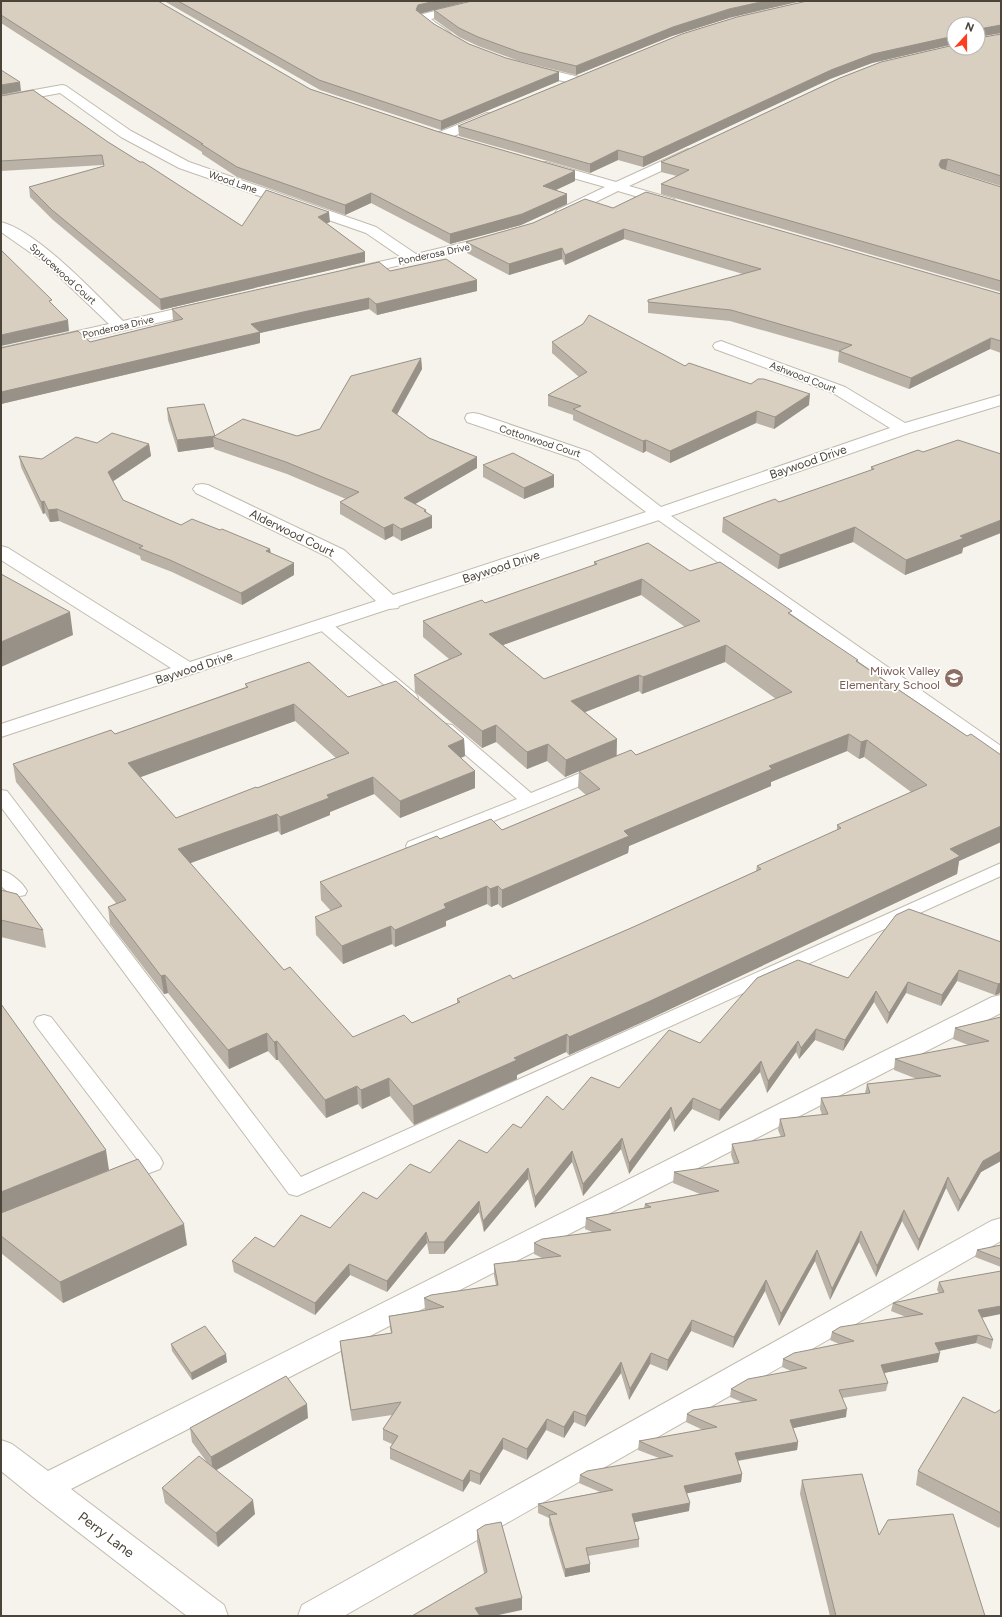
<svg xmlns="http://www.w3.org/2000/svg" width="1002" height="1617" font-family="Figtree,sans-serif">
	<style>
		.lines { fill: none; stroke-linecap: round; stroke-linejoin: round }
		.service-casing { stroke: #c2bbae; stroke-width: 2 }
		.minor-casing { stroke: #c2bbae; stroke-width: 2 }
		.service { fill: #fff; fill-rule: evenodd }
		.minor { fill: #fff; fill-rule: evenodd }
		.wall { fill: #bab2a6; fill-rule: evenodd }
		.shaded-wall { fill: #979187 }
		.building { fill: #d8cfc1; stroke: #979187; fill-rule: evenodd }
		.labels { text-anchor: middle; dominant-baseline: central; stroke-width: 3.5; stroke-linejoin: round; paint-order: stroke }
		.far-street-label { font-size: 10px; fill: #4b4439; stroke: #fff }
		.street-label { font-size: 12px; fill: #4b4439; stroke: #fff }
		.education-label { font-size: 12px; fill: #785e54; stroke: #fff; text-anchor: end }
		.near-street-label { font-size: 14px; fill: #4b4439; stroke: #fff }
	</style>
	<rect width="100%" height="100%" fill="#f6f3ec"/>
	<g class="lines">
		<defs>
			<path id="service" d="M659,510L664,511L1001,746V759L995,758L654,517L652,514L654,511Z
				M324,620L330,622L416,694L418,698L416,702L410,703L404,702L318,628L316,625L318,622Z
				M446,724L452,725L531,793L595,767L601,766L607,767L610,771L607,775L422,850L415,852L408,850L406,846L408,842L517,799L440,733L437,729L440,725Z
				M1,790L7,791L301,1177L1001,863V876L297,1196L289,1194L1,807Z
				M1,870C11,873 22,882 27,891L25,895C13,898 9,893 1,886Z
				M44,1015L51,1017L160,1157L163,1163L160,1169L120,1184L112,1182L109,1176L112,1170L138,1160L37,1027L34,1022L37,1017Z"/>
			<path id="minor" d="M475,1H495L493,3L431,19C437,25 446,28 452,35L450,37C437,41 424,26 417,17L419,15Z
				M529,65L579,77L581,80L575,84L525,72L523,69Z
				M62,85L66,86L131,131L189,162L376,227L416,254L495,235L500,236L502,239L500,242L353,276L348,275L346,272L348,269L401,257L366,233L179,168L121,137L60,93L1,104V96Z
				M487,113L491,114L493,117L491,120L447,139L442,140L436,136L437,133Z
				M688,149L693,150L695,153L693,156L629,186L674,199L676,202L674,205L669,206L618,191L567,216H557L555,213L557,210L605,187L541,169L539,166L541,163L546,162L616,182Z
				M1,222C37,231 96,294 123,321L201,303L206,305L209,308L206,311L201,313L1,358V348L109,324L44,262L1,232Z
				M721,341L845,387L905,423L1001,395V405L909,433L665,518L399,606L398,608L389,609L1,737V724L171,668L1,560V546L8,548L190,662L376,601L330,558L196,493L193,489L196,485L202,484L208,485L344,550L393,595L646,512L578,460L467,422L465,418L467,414L473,413L479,414L590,452L661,507L890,428L833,393L715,349L713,346L715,343Z
				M1001,995V1013L71,1489L224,1605L228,1616H187L33,1497L1,1471V1440L12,1444L48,1471L992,997Z
				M1001,1218V1241L344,1616H298L302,1605L991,1221Z"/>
		</defs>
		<use href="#service" class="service-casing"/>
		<use href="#minor" class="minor-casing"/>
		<use href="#service" class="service"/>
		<use href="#minor" class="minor"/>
	</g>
	<path class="wall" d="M1,1L310,89L436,131L575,171V181L556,190L567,194V204L521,225L450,244L371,203L345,215L237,177L202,154V152L1,23Z
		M164,1H469L420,13L434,24L469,44L559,81L441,130L320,90Z
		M807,1H1001V33L978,37V38L1001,34V186L946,169H944L1001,187V292L661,194V184L677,176L661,172V162L840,78L881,62L954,45V48H978V24H954V44L872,63L830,79L643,167L618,160L590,173L459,136L458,126L682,34L737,17Z
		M434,10L729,18L672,36L576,75L519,61L478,46L459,37L434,19Z
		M1,96L108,142L242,226L330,222L326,223L365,252V262L161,310L53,220L30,197L29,187L104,166L103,165L1,171Z
		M613,208L1001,294V353L990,349L909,389L838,362L839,352L730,321L648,313V300L743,274L624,239L565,265L562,259L509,275L467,253L466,242Z
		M390,271L477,280V291L377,315L369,309L304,323L260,333V343L1,404V348L90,342L174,321L173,320L172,309Z
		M552,342L685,366L809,405L774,429L756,423L670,463L646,451L643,453L573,420V415L548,406V395L579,377L552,353Z
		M421,358L422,369L397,415L429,438L477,457V468L415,504L426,513L432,528L401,541L393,536L385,540L340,514V502L346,499L287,474L214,449V447L178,452L168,420L167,408L215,436H297L320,429Z
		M97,443L149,444L151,456L113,481L123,500L181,525L220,530L270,549L271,553L294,575L242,605L172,572L141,560L140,556L59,521L50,522L45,513L43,514L21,467L19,456L42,459Z
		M918,450L963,548L962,553L905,575L853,542L778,569L722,532L723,518L779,502L871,470V467Z
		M483,465L554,487L524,499L483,477Z
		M594,562L690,571L792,615L857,661L967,736L1001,755V842L959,861L957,874L647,1020L569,1055L566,1052L517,1075V1079L414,1125L390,1096L362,1109L358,1104L326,1118L278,1060H276L268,1051L229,1069L168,993L164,994L110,924L108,907L116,903L16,782L13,764L115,734L246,687L245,684L348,697L464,739L465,756L461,758L475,771V788L400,818L374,794L330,812V815L281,835L278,831L190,863L284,970L353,1037L412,1023L457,1003V999L513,979L631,928L756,871L757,866L837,830V825L911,792L864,757L859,759L847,751L771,782V786L629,846L628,853L502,908L498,904L491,907L487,904L446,921V926L395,947L392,944L343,964L316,935L315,917L331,911L321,900L320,882L440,839L502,830L586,795L578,788L579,771L565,777L547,761L527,769L496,742L482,748L415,692L414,675L449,659L423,637V621L485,603L594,565ZM641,595L685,627L544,679L503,645ZM725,662L776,699L636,755L617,756V739L585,712L639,691L642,694ZM295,721L336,758L257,788L176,818L140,777Z
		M1,890L43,930L46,948L1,937Z
		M1001,942L999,994L995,995L957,981L941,1006L906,993L887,1024L874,1002L843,1051L815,1040L799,1059L796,1052L767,1093L760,1072L719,1121L692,1109L674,1132L670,1118L629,1174L621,1149L583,1196L572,1162L535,1208L528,1179L484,1232L479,1212L444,1254H429L427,1243L387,1292L350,1275L315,1315L234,1272L232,1261L330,1228L377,1199L430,1173L487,1153L521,1128L563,1110L619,1088L700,1043L848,978Z
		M1,1004L109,1170L88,1179L187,1245L63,1303L1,1253Z
		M1001,1017V1161L981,1172L958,1212L946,1188L918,1251L902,1221L876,1277L859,1242L830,1300L815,1261L779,1326L765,1291L733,1348L691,1331L667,1371L650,1364L629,1400L621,1373L585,1427L574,1422L564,1438L546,1430L527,1460L503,1449L480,1485L470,1481L463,1492L390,1459V1448L392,1444L383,1440V1429L392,1415L352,1421L341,1353L340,1341L391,1333L390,1328L389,1316L426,1310H425L424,1298L496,1285L494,1275V1264L542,1258L534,1254V1243L592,1232L585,1229L586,1218L644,1208L645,1204L700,1194L673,1183L674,1172L734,1164L731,1155L732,1144L781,1137L778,1130L780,1119L822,1115L820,1109L821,1098L865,1093L867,1084L917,1079L894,1070L895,1059L968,1045L953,1039L955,1028Z
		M1001,1245V1267L975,1257L977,1250Z
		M939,1282L981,1318L993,1340L991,1349L976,1343L939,1351L938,1362L884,1373L888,1383L886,1391L842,1398L846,1417L793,1428L798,1442L797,1450L738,1461L742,1474L741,1482L687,1493L689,1511L634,1522L639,1539V1547L588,1556L590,1572L565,1577L549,1524V1518L538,1513V1504L600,1492L579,1483L580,1475L659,1458L638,1450L639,1441L703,1430L686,1422L687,1414L742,1402L730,1397L731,1389L791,1371L782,1367L783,1359L839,1344L830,1340L832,1332L906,1317L891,1311L893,1303L939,1293L937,1290Z
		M171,1344L227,1362L192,1380L172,1351Z
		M1001,1409V1525L999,1528L916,1485L918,1471Z
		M308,1418L216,1470L255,1514L218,1547L165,1503L162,1488L206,1461L192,1442L190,1428Z
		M802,1480L879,1535L985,1616H830L800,1494Z
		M477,1530L522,1598V1610L484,1573L477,1542Z"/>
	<path class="shaded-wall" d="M435,1H469L419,14L416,10L418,5Z
		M765,1H802L729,18L672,36L576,75V66L673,27L729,9Z
		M1001,25V33L978,37L979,29Z
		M954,36V44L872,63L830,79L643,167V157L831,70L873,54Z
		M559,72V81L441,130V121Z
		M20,82L21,91L1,95V85Z
		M618,150V160L590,173V164Z
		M948,159L946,169L940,170L939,165L941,160Z
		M575,171V181L543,196V186Z
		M371,193V203L345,215V205Z
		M567,194V204L521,225L450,244V234Z
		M329,212L330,222L318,227V217Z
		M624,229V239L565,265V255Z
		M562,248V259L509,275V264Z
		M365,252V262L161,310L160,299Z
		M477,280V291L377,315L376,304Z
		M369,298V309L304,323L260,333V343L1,404V392L251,324L303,312Z
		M68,320L69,331L1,346V335Z
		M991,338L990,349L909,389L911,378Z
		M421,358L422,369L392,423V411Z
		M810,394L809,405L774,429L775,417Z
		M757,411L756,423L670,463V451Z
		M215,436L213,437L214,447L178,452L177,440Z
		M646,440V451L643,453V441Z
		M149,444L151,456L109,484L108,472Z
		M477,457V468L405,510L404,498Z
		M554,475V487L524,499V488Z
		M44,501L45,513L43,514L41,502Z
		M57,509L59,521L50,522L48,510Z
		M426,510L427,518L432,516V528L401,541V529L424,511Z
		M1001,520V533L963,548L962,553L905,575L906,560L960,536Z
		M393,524V536L385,540L384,528Z
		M855,527L853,542L778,569L780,555Z
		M270,549L271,561L266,551Z
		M294,563V575L242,605L241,593Z
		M642,579L641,595L489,650V634Z
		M70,612L73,635L1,667V642Z
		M726,645L725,662L642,694L643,677Z
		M639,675V691L570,718L571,701Z
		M294,704L295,721L130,781L128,763Z
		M496,725V742L482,748V731Z
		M849,734L847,751L771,782V786L629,846L628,853L502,908V890L624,831L769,766Z
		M464,739L465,756L448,763V746Z
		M617,739L616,756L565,777L566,760Z
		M867,740L864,757L859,759L861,742Z
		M548,744L547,761L527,769V752Z
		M475,771V788L400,818V801Z
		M373,777L374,794L330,812V815L281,835L280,817L327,795Z
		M277,814L278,831L180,867L178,849Z
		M1001,826V842L959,861L957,874L647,1020L569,1055V1037L950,849Z
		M487,886V904L446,921V926L395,947V930L444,904Z
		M498,886V904L491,907L490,889Z
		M391,926L392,944L343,964L342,946Z
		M959,970L957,981L941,1006L942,995Z
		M165,975L168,993L164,994L161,976Z
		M908,982L906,993L887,1024L889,1013Z
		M1001,983V991L999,994L995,995L998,984Z
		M876,991L874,1002L843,1051L845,1040Z
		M816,1029L815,1040L799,1059L801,1048Z
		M267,1033L268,1051L229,1069L228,1050Z
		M567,1034L566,1052L517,1075V1079L414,1125L413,1106L514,1058Z
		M277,1041L278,1060H276L274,1042Z
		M798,1041L796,1052L767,1093L768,1081Z
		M761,1061L760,1072L719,1121L720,1110Z
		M389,1078L390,1096L362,1109L361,1090Z
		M357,1086L358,1104L326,1118L325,1100Z
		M693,1098L692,1109L674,1132L675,1121Z
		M671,1107L670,1118L629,1174V1163Z
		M622,1138L621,1149L583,1196V1184Z
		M106,1150L109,1170L1,1214V1192Z
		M572,1151V1162L535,1208V1197Z
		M1001,1151V1161L981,1172L958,1212L960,1201L983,1161Z
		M528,1168V1179L484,1232L483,1221Z
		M948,1177L946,1188L918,1251L919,1240Z
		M479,1201V1212L444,1254V1242Z
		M904,1210L902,1221L876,1277L877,1266Z
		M184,1224L187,1245L63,1303L60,1282Z
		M861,1231L859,1242L830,1300L832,1289Z
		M426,1232L427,1243L387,1292V1281Z
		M817,1250L815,1261L779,1326L781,1314Z
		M349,1264L350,1275L315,1315V1303Z
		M766,1280L765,1291L733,1348L734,1337Z
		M1001,1306V1314L976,1319L978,1310Z
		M692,1320L691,1331L667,1371L668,1360Z
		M978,1335L976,1343L933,1352L935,1343Z
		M651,1353L650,1364L629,1400L630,1389Z
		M940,1353L938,1362L879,1374L881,1365Z
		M226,1354L227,1362L192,1380L191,1373Z
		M621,1362V1373L585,1427L586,1416Z
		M307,1404L308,1418L213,1472L211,1457Z
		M847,1409L846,1417L789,1429L790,1420Z
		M574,1411V1422L564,1438V1427Z
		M547,1419L546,1430L527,1460V1449Z
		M503,1438V1449L480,1485V1474Z
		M798,1442L797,1450L734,1461L735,1453Z
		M470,1470V1481L463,1492V1481Z
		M742,1474L741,1482L684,1494V1486Z
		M253,1500L255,1514L218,1547L216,1533Z
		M690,1503L689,1511L631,1523L632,1514Z
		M590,1564V1572L565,1577V1569Z
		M522,1598V1610L494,1616H475V1608Z"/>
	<path class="building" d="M1,1H158L310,89L436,131L575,171L543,186L567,194L522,214L450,234L371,193L345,205L237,167L201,144H203L1,15Z
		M178,1H435L418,5L416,10L434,24L469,44L506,58L559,72L441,121L319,80Z
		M472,1H765L729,9L673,27L576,66L519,52L478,37L459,28L434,10Z
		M807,1H1001V25L979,29L978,38L1001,34V176L948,159L941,160L939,165L941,168L1001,187V281L661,184L689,170L661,162L840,78L881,62L954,45V48H978V24H954V36L873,54L831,70L643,157L618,150L590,164L458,126L682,34L737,17Z
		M1,70L20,82L1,85Z
		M33,90L108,142L140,162H143L242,226L266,190L329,212L318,217L365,252L160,299L52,210L29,187L104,166L102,155L1,161V96Z
		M646,192L1001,294V341L991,338L911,378L839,351L852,345L731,310L648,302V300L761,269L624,229L565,255L562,248L509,264L466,242L533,223L585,199L613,208Z
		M1,250L52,300L49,301L68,320L1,335Z
		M446,259L477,280L376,304L369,298L303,312L251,324L260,332L1,392V348L78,331L90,342L183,319L172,309L379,262L390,271Z
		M589,315L685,366L689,363L751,384L758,379H764L810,394L775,417L757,411L670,451L646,440L643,441L573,409L581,406L548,395L587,372L552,342L583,324Z
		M421,358L392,411L429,438L477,457L404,498L426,510L424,511L432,516L401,529L393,524L384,528L340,502L359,492L286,462L213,437L243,419L297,436L320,429L351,376Z
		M204,404L215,436L177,440L167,408Z
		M112,433L149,444L108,472L123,500L181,525L192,519L220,530L222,529L270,549L266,551L294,563L241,593L170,560L139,548L143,546L57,509L48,510L44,501L41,502L19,456L42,459L76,437L97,443Z
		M958,440L1001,454V520L960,536L964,538L906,560L855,527L780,555L723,518L775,499L779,502L874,469L871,467L918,450L923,452Z
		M513,453L554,475L524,488L483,465Z
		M648,543L690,571L720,562L792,611L788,613L858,660L856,661L967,736L971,734L1001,755V826L950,849L960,856L648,1002L569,1037L567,1034L514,1058L517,1060L413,1106L389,1078L361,1090L357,1086L325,1100L277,1041L274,1042L267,1033L228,1050L165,975L161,976L108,907L126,900L13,764L111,730L115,734L248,687L245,684L309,662L348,697L396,681L464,739L448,746L475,771L400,801L373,777L327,795L329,798L280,817L277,814L178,849L284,970L290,967L353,1037L404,1015L412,1023L460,1002L457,999L510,975L513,979L631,928L761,869L757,866L841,828L837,825L927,785L867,740L861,742L849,734L769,766L772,769L624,831L629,836L502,890L498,886L490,889L487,886L444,904L446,908L395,930L391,926L342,946L315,917L342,906L320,882L437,836L440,839L491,819L502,830L600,789L579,771L631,750L636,755L792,692L726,645L643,677L639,675L571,701L617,739L566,760L548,744L527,752L496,725L482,731L414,675L462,654L423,621L482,600L485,603L597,564L594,562ZM642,579L700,621L544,679L489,634ZM294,704L349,753L257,788L256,787L176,818L128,763Z
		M1,574L70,612L1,642Z
		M1,890L17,894L43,930L1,920Z
		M909,909L1001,942V983L998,984L959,970L942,995L908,982L889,1013L876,991L845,1040L816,1029L801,1048L798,1041L768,1081L761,1061L720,1110L693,1098L675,1121L671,1107L629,1163L622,1138L583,1184L572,1151L535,1197L528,1168L483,1221L479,1201L444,1242H429L426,1232L387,1281L349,1264L315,1303L232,1261L255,1237L274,1247L301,1215L330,1228L363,1192L377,1199L410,1164L430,1173L459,1140L487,1153L513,1124L521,1128L547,1096L563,1110L591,1077L619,1088L669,1030L700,1043L757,978L798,960L848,978L896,915Z
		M1,1004L106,1150L1,1192Z
		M1001,1017V1151L983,1161L960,1201L948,1177L919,1240L904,1210L877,1266L861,1231L832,1289L817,1250L781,1314L766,1280L734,1337L692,1320L668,1360L651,1353L630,1389L621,1362L586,1416L574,1411L564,1427L547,1419L527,1449L503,1438L480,1474L470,1470L463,1481L390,1448L398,1436L383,1429L401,1402L351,1410L340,1341L392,1333L389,1316H391L444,1307L424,1298L431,1295L498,1285L494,1264L561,1256L534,1243L542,1239L611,1230L586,1218L651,1207L645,1204L719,1191L674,1172L739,1163L732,1144L785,1136L780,1119L828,1114L821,1098L870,1093L867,1084L941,1076L895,1059L989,1041L955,1028Z
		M138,1159L184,1224L60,1282L1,1236V1213Z
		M1001,1245V1259L977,1250Z
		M1001,1271V1306L978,1310L993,1340L978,1335L935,1343L940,1353L881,1365L888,1383L839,1390L847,1409L790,1420L798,1442L735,1453L742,1474L684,1486L690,1503L632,1514L639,1539L586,1548L590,1564L565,1569L549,1515L557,1514L538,1504L613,1490L580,1475L587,1471L673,1456L639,1441L717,1427L687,1414L693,1410L757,1400L731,1389L748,1379L807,1368L783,1359L794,1353L854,1341L832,1332L840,1327L923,1314L893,1303L944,1292L939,1282Z
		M205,1326L226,1354L191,1373L171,1344Z
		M286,1376L307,1404L211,1457L190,1428Z
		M963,1397L995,1413L1001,1409V1513L918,1471Z
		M199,1456L253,1500L216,1533L162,1488Z
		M862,1474L879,1535L888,1520L953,1514L985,1616H836L802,1480Z
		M501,1522L522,1598L475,1608L480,1616H412L487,1572L477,1530L485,1525Z"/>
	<defs>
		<symbol id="school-disc" viewBox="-11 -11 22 22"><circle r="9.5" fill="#8d6e63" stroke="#fff"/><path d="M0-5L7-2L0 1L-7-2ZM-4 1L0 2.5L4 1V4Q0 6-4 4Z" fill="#fff"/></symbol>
	</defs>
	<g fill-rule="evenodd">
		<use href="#school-disc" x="943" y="667" width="22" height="22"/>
	</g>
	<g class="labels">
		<g class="far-street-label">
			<text transform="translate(233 182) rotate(19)">Wood Lane</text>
			<text transform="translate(434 254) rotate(-12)">Ponderosa Drive</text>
			<text transform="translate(63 274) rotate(42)">Sprucewood Court</text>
			<text transform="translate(118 327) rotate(-13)">Ponderosa Drive</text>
			<text transform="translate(803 377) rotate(21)">Ashwood Court</text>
			<text transform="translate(540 441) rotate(18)">Cottonwood Court</text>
		</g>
		<g class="street-label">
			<text transform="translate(808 462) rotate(-19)">Baywood Drive</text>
			<text transform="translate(292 533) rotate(26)">Alderwood Court</text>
			<text transform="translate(501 567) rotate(-18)">Baywood Drive</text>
			<text transform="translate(194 668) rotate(-18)">Baywood Drive</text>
		</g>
		<g class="education-label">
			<text x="940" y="671">Miwok Valley<tspan x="940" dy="14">Elementary School</tspan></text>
		</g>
		<g class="near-street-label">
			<text transform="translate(106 1535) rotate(37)">Perry Lane</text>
		</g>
	</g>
	<rect width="1002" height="1617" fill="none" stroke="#4b4439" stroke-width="4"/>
	<g transform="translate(966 36) rotate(21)"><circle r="19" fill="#ffffff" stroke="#b7b4b0"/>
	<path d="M0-3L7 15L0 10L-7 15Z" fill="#fc3f1d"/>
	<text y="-6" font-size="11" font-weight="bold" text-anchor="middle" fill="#4b4439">N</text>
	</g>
</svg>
